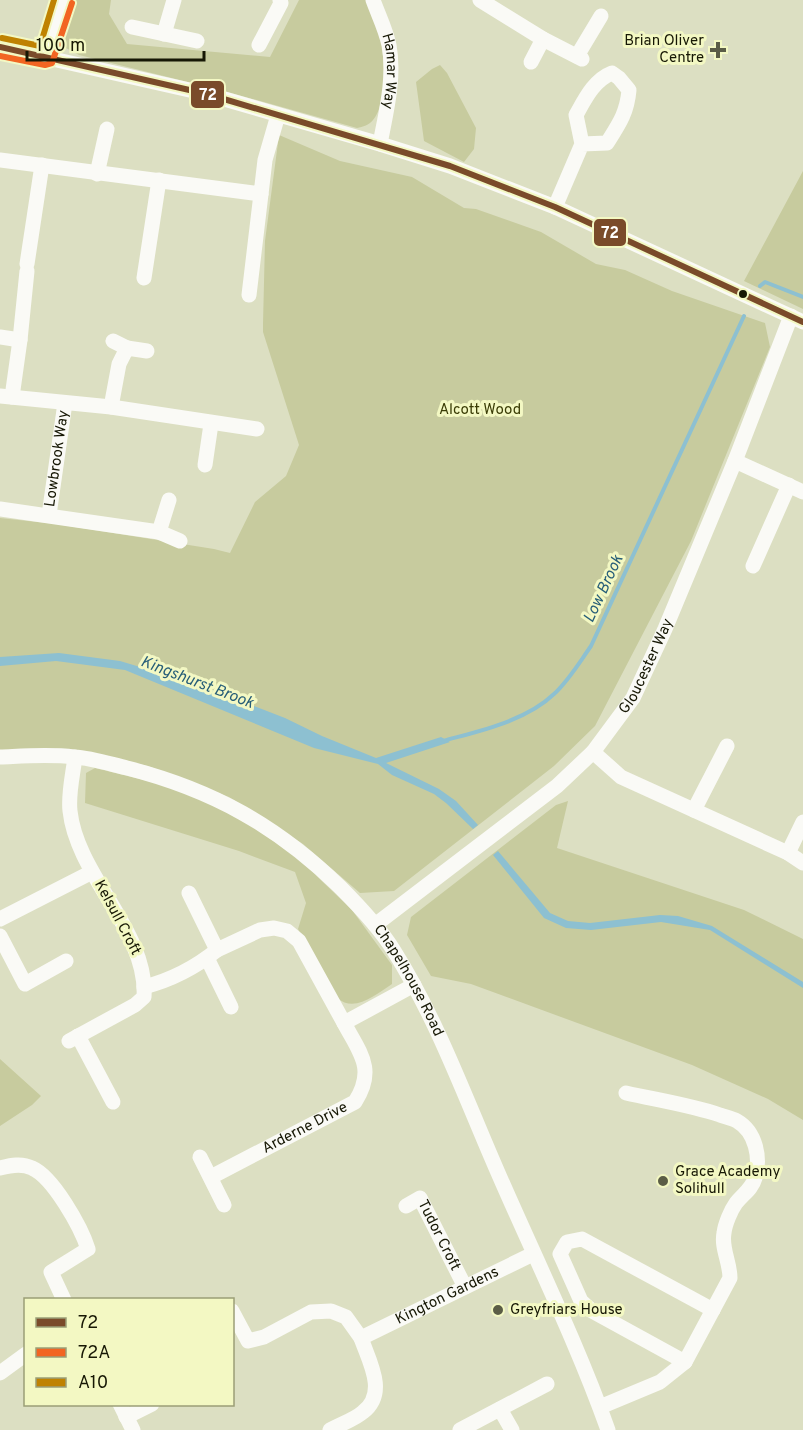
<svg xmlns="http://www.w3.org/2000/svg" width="803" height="1430" font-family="Overpass,sans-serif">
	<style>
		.green { fill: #c7cb9e }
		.water { fill: #8dc0d1 }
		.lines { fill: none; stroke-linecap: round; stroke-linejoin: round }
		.stream { stroke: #8dc0d1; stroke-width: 4 }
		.minor { stroke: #fafaf6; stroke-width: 15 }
		.bus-1-casing { stroke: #f3f8c3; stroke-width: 10 }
		.bus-2-casing { stroke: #f3f8c3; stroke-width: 10 }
		.bus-3-casing { stroke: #f3f8c3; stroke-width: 10 }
		.bus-1 { stroke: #7a4b2a; stroke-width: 6 }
		.bus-2 { stroke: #f26522; stroke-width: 6 }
		.bus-3 { stroke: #bf8201; stroke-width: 6 }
		.poi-dot { fill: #5b5d46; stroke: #f3f8c3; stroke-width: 2 }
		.bus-dot { fill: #161704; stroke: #f3f8c3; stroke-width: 2 }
		.labels { text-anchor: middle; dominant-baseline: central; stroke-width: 6; stroke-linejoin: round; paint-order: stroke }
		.poi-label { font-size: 15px; fill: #161704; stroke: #f3f8c3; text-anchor: start }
		.street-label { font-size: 15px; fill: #161704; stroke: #f3f8c3 }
		.park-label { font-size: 15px; fill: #3a3c06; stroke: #f3f8c3 }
		.water-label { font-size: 16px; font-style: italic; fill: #275e78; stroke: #f3f8c3 }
		.line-badge { stroke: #f3f8c3; stroke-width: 2 }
		.badge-label { font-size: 16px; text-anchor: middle; font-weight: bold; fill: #fff }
	</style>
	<rect width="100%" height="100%" fill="#dcdfc2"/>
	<path class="green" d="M73,0H111L109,14L127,44L270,57L299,0H367C372,13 377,27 381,41C385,58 386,107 373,120C369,125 363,127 357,128L224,91L79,55L66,48L61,32Z
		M440,65L447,73L476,128L474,149L464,162L424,141L416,82L432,69Z
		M279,135L340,161L412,177L464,208L476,209L541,232L596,264L625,270L672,291L765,323L770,347L691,541L595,726L554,766L394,891L360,893L303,844L229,797L148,766L72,750H0V518L56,524L214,549L230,553L255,502L286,476L299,445L263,332V324L265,241Z
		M803,171V309L744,281Z
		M95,768L156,783L202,799L252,826L299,859L352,910L392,965V984C375,995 355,1013 337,998L298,929L306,903L295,872L239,851L85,803L86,773Z
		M568,801L557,848L744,910L803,939V1120L768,1099L692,1065L471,984L431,976L407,935L411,917L556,805Z
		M0,1059L41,1096L32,1105L0,1126Z"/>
	<path class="water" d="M59,653L120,661L197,684L285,718L322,736L376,758L441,737L450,742L386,763L439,789L456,801L478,825L473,829L446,803L434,794L392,775L378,764L314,748L125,670L56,661L0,666V657Z
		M498,851L550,913L568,921L590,923L660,915L678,916L712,926L803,982V988L710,930L661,922L591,930L566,928L544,918L493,855Z"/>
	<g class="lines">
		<path class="stream" d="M760,286L765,282L803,297
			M443,741C479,731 526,721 554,694C569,680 579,663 591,646L744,316"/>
		<g class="minor">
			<path id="s1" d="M373,0C378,14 386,30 389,45C395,78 386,112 380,144"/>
			<path d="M480,0L543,39L582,59"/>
			<path d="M132,27L197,41"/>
			<path d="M164,34L174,0"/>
			<path d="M259,45L281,3L280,0"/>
			<path d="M0,47L207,94L380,144L450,166L555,207L803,322"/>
			<path d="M46,56L63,0"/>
			<path d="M577,56L601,16"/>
			<path d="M531,62L543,39"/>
			<path d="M0,160L261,194L265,160L278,115"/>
			<path d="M97,174L107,129"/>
			<path d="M555,207L582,144L576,115C585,99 594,80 612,73L619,78L629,90C627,113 619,124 607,143L582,144"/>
			<path d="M27,264L42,165"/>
			<path d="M144,278L159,180"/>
			<path d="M249,295L261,194"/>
			<path d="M0,337L20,340"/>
			<path d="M113,341L127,348"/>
			<path d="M0,396L111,407L257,429"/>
			<path d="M12,397L20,340L27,271"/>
			<path d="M111,407L119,364L127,348L147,351"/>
			<path d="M735,461L803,492"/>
			<path d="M205,465L211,424"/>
			<path d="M0,509L159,532L180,541"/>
			<path id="s2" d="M49,515L65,403"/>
			<path d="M159,532L169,500"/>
			<path d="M753,566L789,485"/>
			<path d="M593,752L621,777L788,853L803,863"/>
			<path id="s3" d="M0,757C25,756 50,754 74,757C92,758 110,764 127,768C213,790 277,826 340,887C360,907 380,928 394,951C438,1021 466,1100 499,1175C536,1260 577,1343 608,1430"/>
			<path d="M694,810L727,746"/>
			<path d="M788,853L803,822"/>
			<path d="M189,893L217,950L260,930L274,928L287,931L299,941L344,1023L414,985"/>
			<path d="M0,919L92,872"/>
			<path id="s4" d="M375,925L557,786L593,752L633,698L665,629L735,461L791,316"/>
			<path d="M0,936L25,984L66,961"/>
			<path d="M207,958L231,1007"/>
			<path d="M144,987C171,980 196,967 217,950"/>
			<path d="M78,1036L113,1102"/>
			<path d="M69,1041L135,1005L144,997C148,931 77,876 70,811C68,794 73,774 75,757"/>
			<path d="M200,1157L224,1205"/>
			<path d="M0,1168C11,1165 22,1163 32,1168C53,1177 81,1227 88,1249L51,1272L64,1300"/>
			<path id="s5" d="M211,1177L355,1102C376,1069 360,1053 344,1023"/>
			<path id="s6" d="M406,1206L420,1198L465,1287"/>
			<path d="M232,1311L248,1341L264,1337L311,1312L331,1311L346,1317L361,1338"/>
			<path d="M685,1362L592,1311L581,1301L560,1254L567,1242L582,1239L713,1310"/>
			<path d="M0,1373L26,1354"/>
			<path d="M120,1404L133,1430"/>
			<path d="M600,1407L660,1382L685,1362L730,1278C730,1262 721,1248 724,1233C725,1224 731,1210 736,1203C743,1194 752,1189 755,1178C761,1158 756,1132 737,1121C732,1118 725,1117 720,1115C690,1105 657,1100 626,1093"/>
			<path d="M500,1409L512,1430"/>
			<path d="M126,1417L152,1404"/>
			<path id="s7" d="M330,1430C340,1424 354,1420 363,1412C388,1393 369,1361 361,1338L533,1254"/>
			<path d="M460,1430L547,1384"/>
		</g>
		<defs>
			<path id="bus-1" d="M0,47L207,94L450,166L555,207L803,322"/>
			<path id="bus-2" d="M0,56L45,65L52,63L72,3"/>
			<path id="bus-3" d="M2,38L40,46L54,0"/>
		</defs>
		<use href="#bus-1" class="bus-1-casing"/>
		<use href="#bus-2" class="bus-2-casing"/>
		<use href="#bus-3" class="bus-3-casing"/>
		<use href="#bus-1" class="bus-1"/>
		<use href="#bus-2" class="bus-2"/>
		<use href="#bus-3" class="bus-3"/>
	</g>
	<g class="poi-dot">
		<path d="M715 41h6v6h6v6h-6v6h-6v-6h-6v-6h6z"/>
		<circle cx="663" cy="1181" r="6"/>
		<circle cx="498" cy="1310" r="6"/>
	</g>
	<circle class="bus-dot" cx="743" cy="294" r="5"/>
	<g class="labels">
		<g class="poi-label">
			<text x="704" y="41" text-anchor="end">Brian Oliver<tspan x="704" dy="17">Centre</tspan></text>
			<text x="675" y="1172">Grace Academy<tspan x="675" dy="17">Solihull</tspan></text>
			<text x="510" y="1310">Greyfriars House</text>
		</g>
		<g class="street-label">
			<text stroke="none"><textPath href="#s1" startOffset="74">Hamar Way</textPath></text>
			<text stroke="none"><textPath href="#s2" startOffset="57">Lowbrook Way</textPath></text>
			<text stroke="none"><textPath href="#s4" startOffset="380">Gloucester Way</textPath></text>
			<text transform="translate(117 918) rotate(62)">Kelsull Croft</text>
			<text stroke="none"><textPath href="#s3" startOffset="492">Chapelhouse Road</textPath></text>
			<text stroke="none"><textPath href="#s5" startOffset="106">Arderne Drive</textPath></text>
			<text stroke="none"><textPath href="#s6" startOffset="58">Tudor Croft</textPath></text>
			<text stroke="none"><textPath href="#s7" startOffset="214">Kington Gardens</textPath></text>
		</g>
		<g class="park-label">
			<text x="480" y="410">Alcott Wood</text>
		</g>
		<g class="water-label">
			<text transform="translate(604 589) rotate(-65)">Low Brook</text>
			<text transform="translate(197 683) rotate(21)">Kingshurst Brook</text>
		</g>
	</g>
	<g class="line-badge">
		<rect x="190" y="80" width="35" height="29" rx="6" fill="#7a4b2a"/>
		<rect x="593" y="218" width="34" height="29" rx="6" fill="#7a4b2a"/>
	</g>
	<g class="badge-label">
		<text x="208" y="100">72</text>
		<text x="610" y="238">72</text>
	</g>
	<rect x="24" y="1298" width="210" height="108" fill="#f3f8c3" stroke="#9b9e77" stroke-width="1.5"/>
	<rect x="36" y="1318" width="30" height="9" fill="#7a4b2a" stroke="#9b9e77" stroke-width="1.5"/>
	<text x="78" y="1328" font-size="18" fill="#161704">72</text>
	<rect x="36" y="1348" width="30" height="9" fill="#f26522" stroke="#9b9e77" stroke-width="1.5"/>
	<text x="78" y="1358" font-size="18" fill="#161704">72A</text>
	<rect x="36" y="1378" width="30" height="9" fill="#bf8201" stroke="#9b9e77" stroke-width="1.5"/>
	<text x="78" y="1388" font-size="18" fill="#161704">A10</text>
	<path d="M27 51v9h177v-9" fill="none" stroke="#161704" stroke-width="3"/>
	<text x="36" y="51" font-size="18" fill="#161704" stroke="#f3f8c3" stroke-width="4.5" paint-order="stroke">100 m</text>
</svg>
